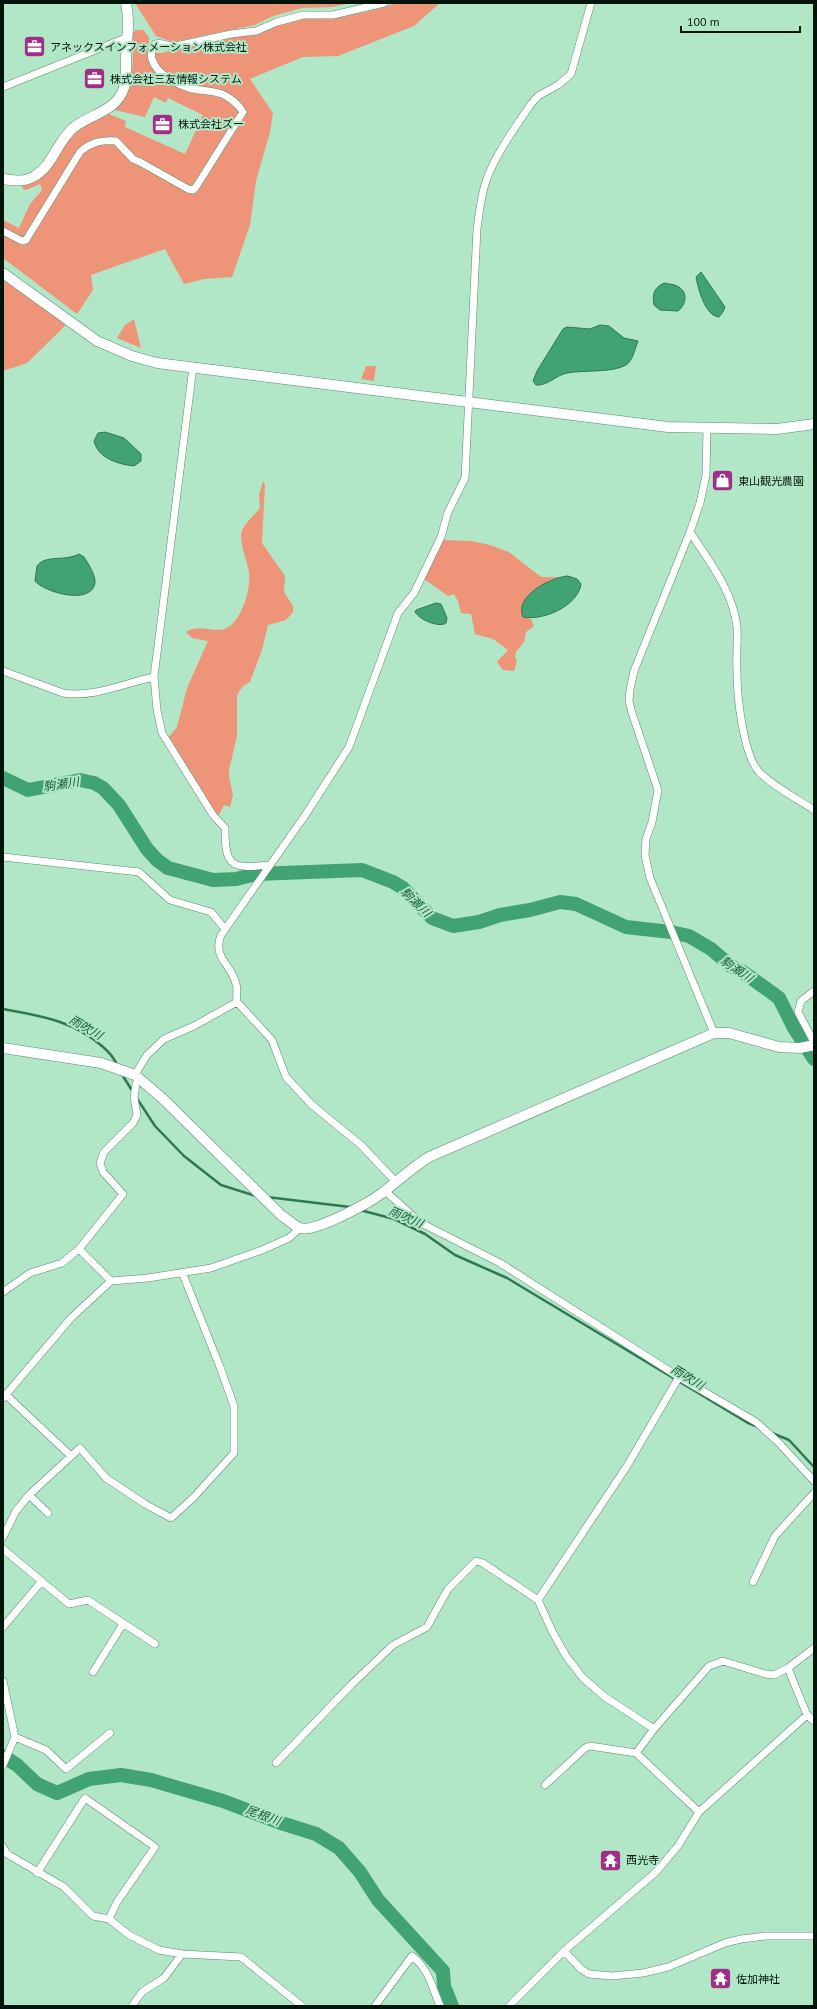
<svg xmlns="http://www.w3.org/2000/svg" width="817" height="2009" font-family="'PT Sans','Noto Sans JP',sans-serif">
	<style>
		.green { fill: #ee9579 }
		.water { fill: #41a272; stroke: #2e7853 }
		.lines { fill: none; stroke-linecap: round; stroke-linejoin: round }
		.stream { stroke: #2e7853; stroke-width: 2.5 }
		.river { stroke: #41a272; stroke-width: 14 }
		.street-casing { stroke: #588c6f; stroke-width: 8 }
		.secondary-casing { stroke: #588c6f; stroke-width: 11 }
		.street { stroke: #fff; stroke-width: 7 }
		.secondary { stroke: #fff; stroke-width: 10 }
		.labels { text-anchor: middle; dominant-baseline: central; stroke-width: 4; stroke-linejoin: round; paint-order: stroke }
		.poi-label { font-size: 11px; fill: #02150b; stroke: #b1e7c7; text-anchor: start }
		.water-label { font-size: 12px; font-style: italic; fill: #125c3b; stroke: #b1e7c7 }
	</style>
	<rect width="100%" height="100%" fill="#b1e7c7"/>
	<path class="green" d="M135,3H349L333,7L302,8L273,16L255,25L173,42L156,36Z
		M397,3H440L414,26L338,56L303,57L250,79L273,113L270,132L256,181L250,225L232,277L204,279L184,284L165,249L91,275L93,290L77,314L3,258V220L19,228L30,204L42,190L40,184L26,190L23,189L22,186L61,149L75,131L109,114L126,121L125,127L185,154L203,115L168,98L166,103L154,97L145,117L115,110C135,90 133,60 133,33L135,30H143L149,37L148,53H161L232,37L257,35L278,25L303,19L333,18L370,11Z
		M3,278L66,325L27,363L3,371Z
		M134,319L141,348L117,338L125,325Z
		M366,366H376L374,381L361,379Z
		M263,481L265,485L262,543L285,576L284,592L293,606V612L286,620L268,625L262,650L250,682L243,686L237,695V736L229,770V777L233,795L230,807L224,805L218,817L167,739L177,727L187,688L208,641L192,638L186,632C199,622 218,636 230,626C243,616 251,588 249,572C247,560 241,548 241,536C241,525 254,516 260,508L259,495Z
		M443,540L472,541L490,545L509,552L541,577H559L548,581L523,617L531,619L534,626L526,632L524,642L516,652L515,657L517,661L514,671L503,670L497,662L508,650L493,639L475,634L471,614L461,613L458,601L454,594L448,596L424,579Z"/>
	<path class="water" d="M701,272L725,307L723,312L719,317C705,316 698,288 696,277Z
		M664,283C668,284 673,284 677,286C688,291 687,304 678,311L660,310L654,305C652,294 654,288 664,283Z
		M600,325L609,326L624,338L638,341C635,348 633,361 626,365C612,373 583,370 567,373C556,375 548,386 536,385L533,381L537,371L563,329L567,327L590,329Z
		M105,432L124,438L141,454V461L134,466C117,464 98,458 94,441L98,433Z
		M79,554L84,557C88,563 96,576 95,583C91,606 44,592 35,581L37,566C46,554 64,562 79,554Z
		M568,576L577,579L581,584C578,606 543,621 523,617C514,596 551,577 568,576Z
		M436,603L441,604L447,618L446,623C439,628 420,620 415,612L416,610Z"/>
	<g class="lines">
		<path class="stream" d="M3,1009C40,1016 72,1020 102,1046C109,1052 114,1057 117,1065
			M121,1073L133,1092
			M136,1097L155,1126L184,1156L221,1185L256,1196
			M267,1197L350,1207
			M360,1210L394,1219L425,1234L455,1255L507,1278L748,1423L758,1427
			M772,1433L789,1440L814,1467"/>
		<path class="river" d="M3,778L28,790L80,780L94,783L103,788L119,805L147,849L157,860L168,868L213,880L236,879L256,874L362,870L393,882L403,888L432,918L453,926L479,922L500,915L530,910L560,902L576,904L626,927L671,932L689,936L711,949L731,966L743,972L779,998L794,1028L814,1059
			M3,1756L17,1765L37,1784L57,1793L89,1779L121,1775L151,1780L223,1801L278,1822L316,1834L339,1848L360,1872L378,1900L443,1971L444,1986L452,2006"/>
		<defs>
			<path id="street" d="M3,87L128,37
				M3,231L22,241L26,240L80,152C91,142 101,140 116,141L133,159L140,162L188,189L193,190L196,187L243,112C238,104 231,98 222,94C212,90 200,91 189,88C172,83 141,65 155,44C162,42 169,47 176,46L231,34L256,31L277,22L303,15H333L384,3
				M193,367L154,677L157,710L162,733L213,815L225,828C225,868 232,869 270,865
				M707,429L706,475L700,503L690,532L634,671L630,690L629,701L632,713L658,790L652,822L646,839L645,855L650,878L714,1033
				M690,532C709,561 733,591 737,627C738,642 736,657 737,672C737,696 743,754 759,772C774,787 796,798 814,810
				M3,671L63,693C94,698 124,683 154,677
				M3,857L139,872L170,900L211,912L225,929
				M814,991L801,1001L798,1012L814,1042
				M135,1075L147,1055L164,1039L194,1026L237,1002
				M395,1181L361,1145L312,1105L286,1077L272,1040L237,1002C236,997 238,989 236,984C232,965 212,958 221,935L306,814L349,747L398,613L414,593L441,537L448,512L465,478L477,229C479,213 481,196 486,181C496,153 515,128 531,104L538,96L558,85L571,74L591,3
				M385,1191L421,1223L500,1263L679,1377L756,1422L778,1442L814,1481
				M79,1249L111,1281
				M3,1292L30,1273L62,1263L79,1249L123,1194L103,1172L100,1163L104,1152L133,1123L137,1115L134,1097L136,1084L139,1078
				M6,1395L71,1456
				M3,1398L71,1318L111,1281L148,1278L211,1268L262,1250L289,1238L300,1228
				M29,1495L48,1513
				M3,1537L16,1511L29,1495L80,1448L106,1478L145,1504L171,1518L193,1498L234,1453V1406L220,1367L182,1272
				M3,1549L69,1604L88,1600L155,1644
				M753,1582L775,1536L814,1493
				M538,1600L627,1466L679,1377
				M3,1627L42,1581
				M788,1668L807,1715L814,1721
				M93,1672L123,1624
				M3,1681L15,1737L3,1765
				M15,1737L46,1750L66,1769L110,1733
				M276,1763L352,1684L393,1645L427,1627L448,1589L476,1561L483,1563L538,1600L552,1631L566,1656L583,1678L605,1697L654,1729
				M545,1785L585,1748L590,1746L636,1753
				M699,1812L636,1753L654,1729L709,1666L723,1661L765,1674L774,1675L788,1668L814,1648
				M3,1847L7,1854L64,1887L93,1916L109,1919L129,1935L159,1950L182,1954L241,1957L302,2006
				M37,1873L85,1798L155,1847L117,1902L109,1919
				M564,1951L581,1969L589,1974L612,1976L643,1973L668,1967L725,1943L741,1939L766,1936H814
				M132,2006L142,1992L164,1978L182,1954
				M375,2006L412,1956C429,1969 432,1987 440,2006
				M509,2006L564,1951L656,1872L678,1846L699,1812L807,1715"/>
			<path id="secondary" d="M3,179C13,181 24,182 33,177C53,166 56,143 73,128C90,114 116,112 124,88C127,78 126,67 126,57C127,39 130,21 126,3
				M3,273L97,341L132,356L157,363L668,427L777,429L814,424
				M3,1048L101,1063L135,1075L162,1098L282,1216C288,1219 294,1226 300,1228C315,1233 373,1201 386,1190C400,1179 413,1167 429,1157L714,1033H729L779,1047L800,1048L814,1045"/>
		</defs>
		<use href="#street" class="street-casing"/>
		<use href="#secondary" class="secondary-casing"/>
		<use href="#street" class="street"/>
		<use href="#secondary" class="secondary"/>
	</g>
	<defs>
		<symbol id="office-square" viewBox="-11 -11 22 22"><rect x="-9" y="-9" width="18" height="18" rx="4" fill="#a22d87" stroke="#b1e7c7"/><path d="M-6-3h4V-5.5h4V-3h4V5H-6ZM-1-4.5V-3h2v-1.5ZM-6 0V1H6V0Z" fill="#fff"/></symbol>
		<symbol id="shop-square" viewBox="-11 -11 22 22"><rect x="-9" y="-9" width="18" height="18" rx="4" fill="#a22d87" stroke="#b1e7c7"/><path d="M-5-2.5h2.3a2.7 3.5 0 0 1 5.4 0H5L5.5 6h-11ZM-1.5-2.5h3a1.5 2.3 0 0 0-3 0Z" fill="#fff"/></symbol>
		<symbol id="temple-square" viewBox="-11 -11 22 22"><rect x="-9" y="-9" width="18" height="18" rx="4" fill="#a22d87" stroke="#b1e7c7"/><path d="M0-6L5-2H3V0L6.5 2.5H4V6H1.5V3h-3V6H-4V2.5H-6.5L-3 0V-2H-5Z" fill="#fff"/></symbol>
	</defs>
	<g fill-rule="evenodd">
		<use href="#office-square" x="22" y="34" width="25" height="25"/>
		<use href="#office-square" x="82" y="66" width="25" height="25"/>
		<use href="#office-square" x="150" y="112" width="25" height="25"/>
		<use href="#shop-square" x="710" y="468" width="25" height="25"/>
		<use href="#temple-square" x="598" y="1848" width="25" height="25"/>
		<use href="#temple-square" x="708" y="1966" width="25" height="25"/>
	</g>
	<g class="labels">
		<g class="poi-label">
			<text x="50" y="47">アネックスインフォメーション株式会社</text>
			<text x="110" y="79">株式会社三友情報システム</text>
			<text x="178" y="124">株式会社ズー</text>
			<text x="738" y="481">東山観光農園</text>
			<text x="626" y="1860">西光寺</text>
			<text x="736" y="1979">佐加神社</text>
		</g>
		<g class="water-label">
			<text transform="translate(61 784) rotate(-8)">駒瀬川</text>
			<text transform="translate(416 902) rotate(44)">駒瀬川</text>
			<text transform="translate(737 969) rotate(34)">駒瀬川</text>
			<text transform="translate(86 1027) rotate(30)">雨吹川</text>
			<text transform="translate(406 1217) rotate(23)">雨吹川</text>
			<text transform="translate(688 1377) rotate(31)">雨吹川</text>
			<text transform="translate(263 1815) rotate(20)">尾根川</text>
		</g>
	</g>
	<rect width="817" height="2009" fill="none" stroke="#02150b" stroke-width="8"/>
	<path d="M681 26v6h119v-6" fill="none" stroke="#02150b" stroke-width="2"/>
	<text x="687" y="26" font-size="12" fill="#02150b" stroke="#b1e7c7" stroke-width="3" paint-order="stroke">100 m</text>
</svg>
